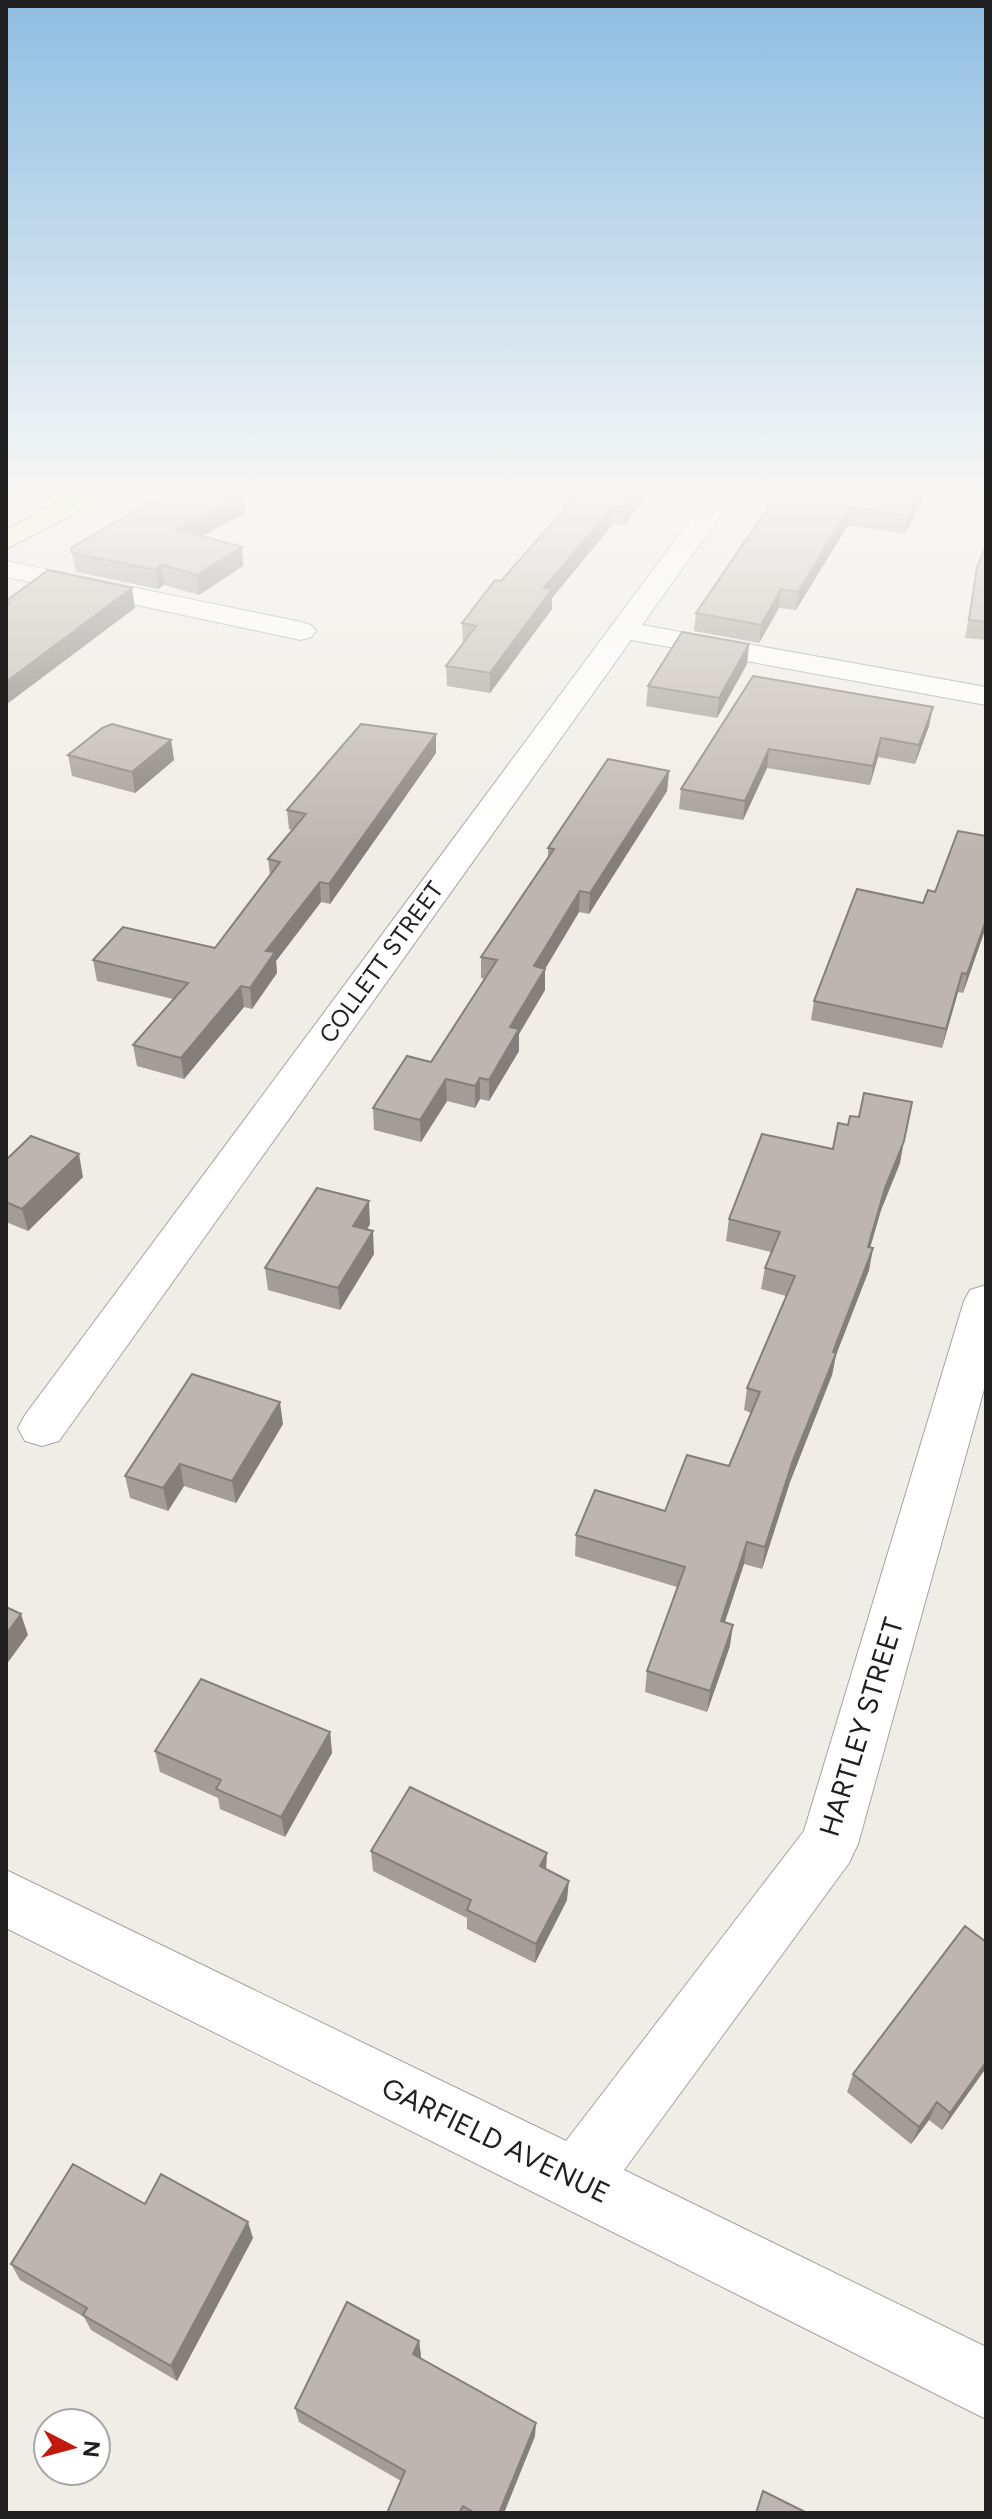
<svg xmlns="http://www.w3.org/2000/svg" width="992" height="2519" font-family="Figtree,sans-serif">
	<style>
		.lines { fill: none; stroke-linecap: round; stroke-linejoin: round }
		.street-casing { stroke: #a4a4a4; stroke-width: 2 }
		.secondary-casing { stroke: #60720c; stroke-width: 2 }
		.street { fill: #fff; fill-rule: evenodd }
		.secondary { fill: #eff6bf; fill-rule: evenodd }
		.wall { fill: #a39d97 }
		.shaded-wall { fill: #847f7b }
		.building { fill: #bdb6b0; stroke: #847f7b; stroke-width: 2 }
		.labels { text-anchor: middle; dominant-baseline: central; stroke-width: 6; stroke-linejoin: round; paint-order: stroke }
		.street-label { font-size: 24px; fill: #202020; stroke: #fff }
		.near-street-label { font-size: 28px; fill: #202020; stroke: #fff }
	</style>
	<rect width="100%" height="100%" fill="#f0ede7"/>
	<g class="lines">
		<defs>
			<path id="street" d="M708,496H734L642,625L986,687V705L631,640L59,1441L42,1446L25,1441L18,1428L25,1415Z
				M6,561L301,622L311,625L316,631L311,637L301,640L6,577Z
				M986,1285V1382L858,1844L849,1863L624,2170L986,2347V2419L6,1928V1870L566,2141L804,1831L964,1301L970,1290Z"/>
			<path id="secondary" d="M68,496H101L97,502L6,549V530Z"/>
		</defs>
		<use href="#street" class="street-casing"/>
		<use href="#secondary" class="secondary-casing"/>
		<use href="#street" class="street"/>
		<use href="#secondary" class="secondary"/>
	</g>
	<path class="wall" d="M160,496H244L246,513L202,536L242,547L243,566L199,595L164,585L158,589L76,572L71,548Z
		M647,496L624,526L613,524L552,598V609L490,693L447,686L446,666L463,643L462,623L563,511V502Z
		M776,496H925L905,534L848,525L796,610L779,608L759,643L694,631L696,613Z
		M986,548V640L965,638L977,567Z
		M749,644L747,664L717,718L646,706L648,686Z
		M753,676L929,726L915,764L878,757L870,785L767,768L743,820L679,809L681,789Z
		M436,734V753L330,904L321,902L276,961L277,973L252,1009L244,1007L184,1079L137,1066L133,1045L173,999L97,981L93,960L215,948L270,875L268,859L292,830L289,829L287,810Z
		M171,740L174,760L135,793L72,776L68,755Z
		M669,771L667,791L589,914L579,912L545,969V990L519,1034V1051L489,1101L480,1099L475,1108L447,1101L421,1142L374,1130L373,1108L431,1062L485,979L481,978V957L548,858V848Z
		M986,834V927L963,993L958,992L942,1048L811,1020L814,1001L935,892L985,836Z
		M6,1160L83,1177L28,1231L6,1222Z
		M900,1163L881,1210L870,1247L873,1248L869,1270L836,1355L832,1375L790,1482L762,1569L744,1564L724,1623L730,1646L707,1712L645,1692L647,1671L677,1587L575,1556L576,1535L665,1511L729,1466L751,1413L744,1410L747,1388L786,1296L761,1289L765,1268L771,1252L726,1241L729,1219Z
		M370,1224L367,1230L374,1254L340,1310L268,1290L265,1268Z
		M283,1424L236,1503L184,1486L168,1511L130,1498L125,1476Z
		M330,1732L332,1753L285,1837L220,1809L218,1798L160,1772L155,1751Z
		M371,1851L546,1869L567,1900L535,1963L467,1929V1918L373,1871Z
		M986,1942V2068L942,2130L929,2120L911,2144L847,2092L853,2074Z
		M145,2204L253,2238L177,2381L91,2330L84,2317L20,2280L11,2264Z
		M419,2341L421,2356L420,2358L535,2436L504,2513H387L401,2481L299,2422L295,2408Z"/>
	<path class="shaded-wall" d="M240,496H244L246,513L179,548L177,529Z
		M634,496H647L624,526L625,507Z
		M918,496H925L905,534L908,516Z
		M614,505L613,524L552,598V609L490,693V673L544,588Z
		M850,507L848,525L796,610L798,592Z
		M242,547L243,566L199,595L197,575Z
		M162,565L164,585L158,589L156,570Z
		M132,588L135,608L7,704L6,682Z
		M781,589L779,608L759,643L761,625Z
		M749,644L747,664L717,718L719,698Z
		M933,707L929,726L915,764L919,745Z
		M436,734V753L330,904L329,884Z
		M881,738L878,757L870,785L873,766Z
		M171,740L174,760L135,793L132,772Z
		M769,749L767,768L743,820L745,801Z
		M669,771L667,791L589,914L590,893Z
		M320,882L321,902L276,961L277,973L252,1009L250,988L266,951Z
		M580,891L579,912L542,974L545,969V990L519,1034V1051L489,1101V1080L534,966Z
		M986,920V927L963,993L967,974Z
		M962,973L958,992L942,1048L946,1029Z
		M241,986L244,1007L184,1079L181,1058Z
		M480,1078V1099L475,1108V1086Z
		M446,1079L447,1101L421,1142L420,1120Z
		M904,1141L900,1163L881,1210L864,1269L868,1247L885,1188Z
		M79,1154L83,1177L28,1231L22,1209Z
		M369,1201L370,1224L355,1249L353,1226Z
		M373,1231L374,1254L340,1310L338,1288Z
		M873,1248L869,1270L836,1355L832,1375L790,1482L762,1569L765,1547L793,1460L833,1352Z
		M280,1402L283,1424L236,1503L232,1481Z
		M180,1464L184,1486L168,1511L163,1488Z
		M747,1542L744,1564L718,1643L721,1621Z
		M21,1614L28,1635L6,1665V1634Z
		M733,1625L730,1646L707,1712L710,1691Z
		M330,1732L332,1753L285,1837L281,1817Z
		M547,1853L546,1873L540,1866Z
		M569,1881L567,1900L535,1963L536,1944Z
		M986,2062V2068L942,2130L950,2113Z
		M937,2102L929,2120L911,2144L919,2127Z
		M248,2222L253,2238L177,2381L171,2366Z
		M419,2341L421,2356L414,2369L413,2354Z
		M536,2423L535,2436L504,2513H499Z"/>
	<path class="building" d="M160,496H240L177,529L242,547L197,575L162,565L156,570L72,553L71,548Z
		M569,496H634L625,507L614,505L544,588L552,589L490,673L446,666L476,626L462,623L495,580L501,581L570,503L563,502Z
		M776,496H918L908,516L850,507L798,592L781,589L761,625L696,613Z
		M985,548L986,622L969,620L977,567Z
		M48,570L132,588L6,682V605L9,603L6,602V601Z
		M682,632L749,644L719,698L648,686Z
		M753,676L933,707L919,745L881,738L873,766L769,749L745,801L681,789Z
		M112,724L171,740L132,772L68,755L102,728Z
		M361,724L436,734L329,884L320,882L266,951L275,952L250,988L241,986L181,1058L133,1045L188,983L93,960L123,927L215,948L280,862L268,859L306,814L287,810Z
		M608,759L669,771L590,893L580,891L534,966L545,969L510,1027L519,1029L489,1080L480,1078L475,1086L446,1079L420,1120L373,1108L407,1056L431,1062L497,960L481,957L554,849L548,848Z
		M958,831L986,836V920L967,974L962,973L946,1029L814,1001L857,889L923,903L928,890L935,892Z
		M864,1093L912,1102L904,1141L885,1188L868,1247L873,1248L833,1352L836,1353L793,1460L765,1547L747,1542L721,1621L733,1625L710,1691L647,1671L685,1567L576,1535L595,1490L665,1511L687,1455L729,1466L760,1392L747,1388L795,1276L765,1268L780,1232L729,1219L762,1134L833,1149L838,1123L848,1125L850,1116L859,1117Z
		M31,1136L79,1154L22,1209L6,1202V1160Z
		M317,1188L369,1201L353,1226L373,1231L338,1288L265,1268Z
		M192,1374L280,1402L232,1481L180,1464L163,1488L125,1476Z
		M6,1607L21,1614L6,1634Z
		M201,1679L330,1732L281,1817L216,1789L221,1780L155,1751Z
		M410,1787L547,1853L540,1866L569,1881L536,1944L467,1910L471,1900L371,1851Z
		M965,1926L986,1942V2062L950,2113L937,2102L919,2127L853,2074Z
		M73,2164L145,2204L161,2174L248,2222L171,2366L83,2315L87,2308L11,2264Z
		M347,2302L419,2341L413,2354L536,2423L499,2513H475L463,2506L459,2513H387L405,2471L295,2408Z
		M763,2491L807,2513H756Z"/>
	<linearGradient id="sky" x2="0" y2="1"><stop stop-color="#8fbee2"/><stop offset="0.58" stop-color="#f8f7f4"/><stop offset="1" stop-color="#f8f7f4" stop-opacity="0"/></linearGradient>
	<rect width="992" height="849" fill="url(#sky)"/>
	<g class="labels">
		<g class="street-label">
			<text transform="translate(381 962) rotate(-54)">COLLETT STREET</text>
		</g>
		<g class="near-street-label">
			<text transform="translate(861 1727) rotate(-73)">HARTLEY STREET</text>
			<text transform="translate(496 2140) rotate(26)">GARFIELD AVENUE</text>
		</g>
	</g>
	<rect width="992" height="2519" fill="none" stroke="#202020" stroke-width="16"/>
	<g transform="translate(72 2447) rotate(96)"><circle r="38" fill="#ffffff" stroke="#a6a6a6" stroke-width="2"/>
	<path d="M0-6L14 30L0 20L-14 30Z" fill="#c3190d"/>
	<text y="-12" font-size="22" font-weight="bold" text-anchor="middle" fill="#202020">N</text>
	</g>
</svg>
